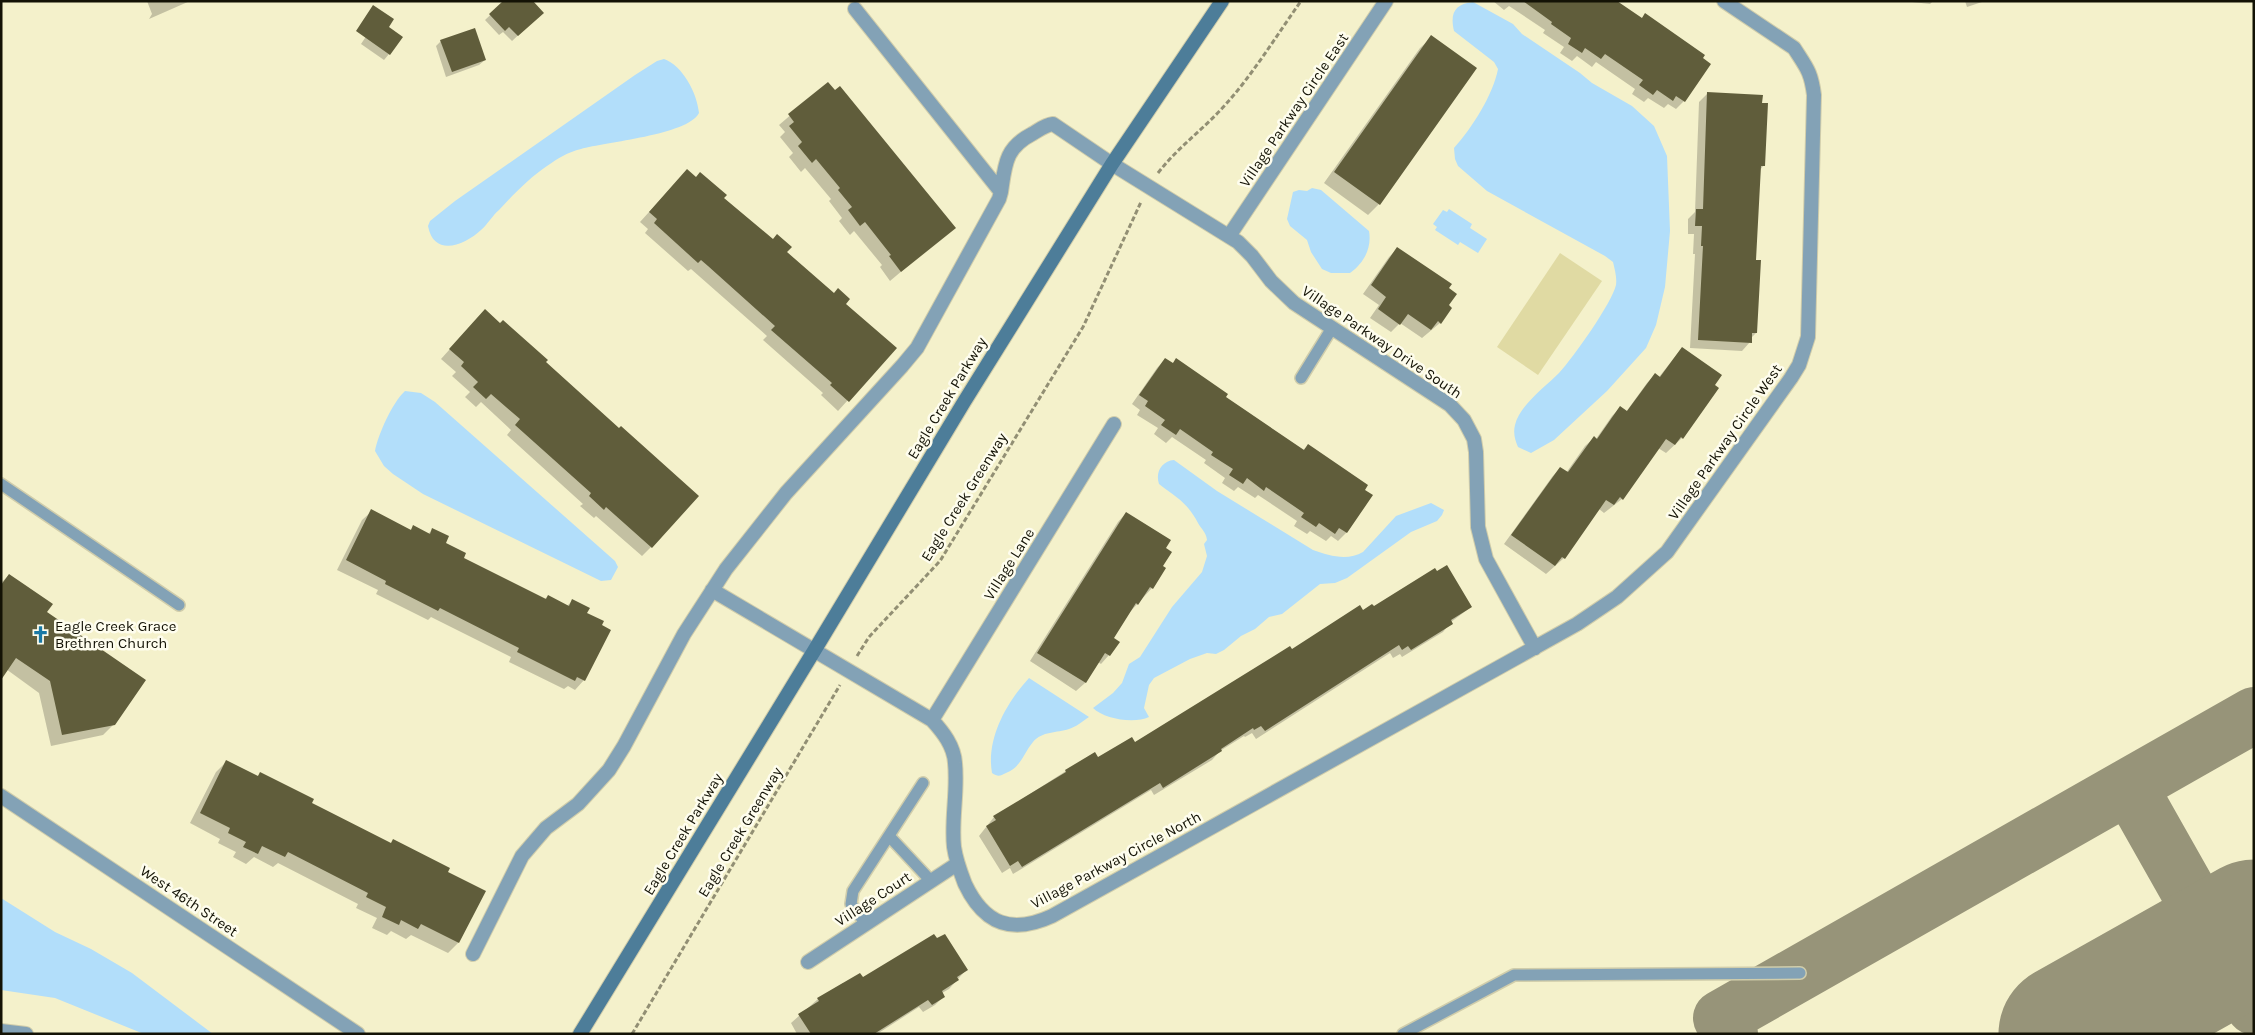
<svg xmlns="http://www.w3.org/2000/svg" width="2255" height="1035" font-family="Karla,sans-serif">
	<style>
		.green { fill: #e0daa3 }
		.water { fill: #b2defa }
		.shadow { fill: #0003 }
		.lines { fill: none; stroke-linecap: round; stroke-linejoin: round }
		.taxiway { stroke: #979479; stroke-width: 56 }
		.runway { stroke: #979479; stroke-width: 141 }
		.building { fill: #605d3b }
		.service-casing { stroke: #d0cdab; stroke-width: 14 }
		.minor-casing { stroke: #d0cdab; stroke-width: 16 }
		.tertiary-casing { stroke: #d0cdab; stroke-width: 16 }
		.secondary-casing { stroke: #d0cdab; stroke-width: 16 }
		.path { stroke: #928f74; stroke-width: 3; stroke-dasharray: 5 2.5; stroke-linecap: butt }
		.service { stroke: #83a2b6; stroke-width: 11 }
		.minor { stroke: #83a2b6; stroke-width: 14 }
		.tertiary { stroke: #83a2b6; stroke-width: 14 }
		.secondary { stroke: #4d7d99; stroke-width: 14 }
		.labels { text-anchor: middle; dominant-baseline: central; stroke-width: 5; stroke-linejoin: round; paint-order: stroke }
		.street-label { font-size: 15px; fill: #131205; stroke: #fefdee }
		.poi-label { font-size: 15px; fill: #131205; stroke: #fefdee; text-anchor: start }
	</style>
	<rect width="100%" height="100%" fill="#f4f1cb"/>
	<path class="green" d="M1560,253L1602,281L1538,375L1497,347Z"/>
	<path class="water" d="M1473,2L1513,24L1522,34L1580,73L1592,83L1632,106L1654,126L1667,156L1670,231L1665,287L1656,325L1646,348L1607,391L1554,440L1531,453L1518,447C1515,440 1513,433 1515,425C1519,406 1546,386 1559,373C1573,358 1612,303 1616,285C1617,278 1615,270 1613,262L1605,256L1487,191L1458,166L1455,159L1454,148C1472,128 1493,95 1498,69L1494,62L1454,31C1450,14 1454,4 1473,2Z
		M664,59C683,66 697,93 699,113C688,135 605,142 581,149C568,152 557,159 547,166C529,178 513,195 499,210C492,216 488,224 481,230C465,245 434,258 428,226L430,221L455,201L635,75L657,61Z
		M1312,188L1321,190L1369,231C1372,248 1364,263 1350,273H1331L1322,269L1311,252L1307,240L1290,226L1287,219L1293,192L1299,190L1307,191Z
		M1449,209L1472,224L1470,228L1487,239L1478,253L1460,242L1458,245L1435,230L1437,227L1433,224L1443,210L1447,212Z
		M405,391L421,393L435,402L615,561L618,567L611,580L601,581L423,494L393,474L384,466L375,451C378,435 392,403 405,391Z
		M1174,460L1217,491L1313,550C1329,556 1348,561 1363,552L1396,516L1431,503L1444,510L1442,515L1437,521L1411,532L1347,578L1335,583L1320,584L1282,614L1269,617L1255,629L1241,636L1224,650L1216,654L1207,653L1190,659L1154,678L1149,685L1144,708L1149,717C1134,724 1104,719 1093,708L1113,693L1122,683L1129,664L1140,657L1172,607L1202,572L1207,556L1204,544L1207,540C1206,532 1202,530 1198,523C1187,502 1177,498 1159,484C1155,472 1162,461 1174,460Z
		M1029,678L1089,717C1083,721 1076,727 1069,729C1057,733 1042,731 1033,742C1023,754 1022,766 1006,773C1000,776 998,777 992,773C986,739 1006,703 1029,678Z
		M1,898L55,932L91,949L132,973L213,1034H144L55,998L1,990Z"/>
	<path class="shadow" d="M147,1H190L149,19L152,14Z
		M505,1L542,13L512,41L503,32L499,35L485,20Z
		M1493,1H1614L1641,19L1645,15L1684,101L1676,109L1668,104L1664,108L1648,98L1644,102L1632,94L1635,89L1596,62L1592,67L1577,56L1572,61L1560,53L1564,47L1543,33L1545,30L1509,6L1504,10Z
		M1903,1H1933L1930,4Z
		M1965,1H1985L1967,7Z
		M373,26L389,54L384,60L361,44Z
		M1432,37L1379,204L1368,215L1324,183L1420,48Z
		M441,41L485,60L479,65L446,77L436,46Z
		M828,83L954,227L890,281L880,267L882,265L854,231L850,235L839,221L842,218L829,201L831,199L805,168L801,172L789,157L793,153L780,137L785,132L779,125Z
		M1708,93L1763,166L1760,170L1755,261L1756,333L1751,338L1750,342L1742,351L1690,348L1695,254H1693L1694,234H1688V219L1695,212L1699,102Z
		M678,180L722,198L895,348L838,411L821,395L823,393L763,340L767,336L691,269L688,271L645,233L648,229L640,222Z
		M1397,249L1447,289V306L1440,323L1422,338L1400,323L1391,332L1370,318L1379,305L1363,294L1389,257Z
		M476,320L544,362L651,547L642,556L596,516L594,518L580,506L583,504L507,435L511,430L481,402L476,407L465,397L470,392L452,376L456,372L441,359Z
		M1682,348V438L1666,453L1658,448L1622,499L1604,513L1599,509L1564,558L1546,574L1504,544L1552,477L1560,468L1566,473L1585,446L1594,438L1596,439L1612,416L1620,408L1626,412L1647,383L1655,375L1659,377Z
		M1165,359L1172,364L1176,360L1225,397L1303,450L1308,446L1371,495L1346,533L1338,541L1331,536L1326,541L1310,531L1307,534L1294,526L1297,521L1258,495L1255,498L1238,487L1234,491L1222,483L1225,478L1204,463L1206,460L1172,437L1166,443L1154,434L1158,428L1137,415L1140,410L1132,404L1157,368Z
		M372,511L410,530L414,527L428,534L433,529L444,544L463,558L544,600L548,596L567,606L572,601L586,613L584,680L575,690L568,686L564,689L509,662L511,657L431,617L428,620L376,594L378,590L337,570L362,520Z
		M1126,513L1164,548L1161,567L1152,588L1129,613L1112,639L1109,655L1101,664L1098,662L1085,683L1076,691L1030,661L1118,522Z
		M9,575L46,613L114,724L103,735L51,746L39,693L6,669L1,674V583Z
		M1471,607L1451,622L1443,632L1402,657L1400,654L1393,658L1390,653L1256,739L1252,733L1245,737L1244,736L1220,751L1212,760L1154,795L1151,790L1013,874L1010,868L1002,873L979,836L994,817L1094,753L1098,759L1134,743L1292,651L1363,611L1373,608Z
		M227,761L257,777L260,774L311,804L446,873L458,943L448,953L411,935L406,939L391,931L387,935L372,928L377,918L356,908L358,904L278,863L273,867L254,857L246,864L233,857L236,852L218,843L220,839L190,823L216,772Z
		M966,970L949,989L942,993L944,996L935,1005L923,1012L919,1007L877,1034H797L791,1023L818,999L843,983L844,985L862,979Z"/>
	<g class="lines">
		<path class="taxiway" d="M2129,786L2254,1007
			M1730,1034L1721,1018L2254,715"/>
		<path class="runway" d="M2069,1034L2254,930"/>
	</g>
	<path class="building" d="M503,1H533L544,13L518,36L509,27L505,31L489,14Z
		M1523,1H1617L1642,18L1645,13L1705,55L1703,58L1711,64L1685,102L1676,96L1673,101L1657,90L1653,95L1639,85L1643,80L1605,54L1601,59L1585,48L1582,53L1568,44L1571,38L1551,24L1552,22Z
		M373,5L394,19L389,27L403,37L390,55L356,31Z
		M475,28L486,60L452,72L440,40Z
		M1431,35L1477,68L1380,205L1334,172Z
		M828,82L835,90L840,86L956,228L901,272L889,256L891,255L865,222L860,226L848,210L852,207L838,190L840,188L816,159L812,163L798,146L802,142L789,126L794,122L788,114Z
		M1707,92L1763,95L1762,103H1768L1765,166H1761L1756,260H1761L1757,333H1752V343L1698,340L1703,246H1701L1702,226H1695L1696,209H1703Z
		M687,169L696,177L700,172L727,195L724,198L773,239L777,234L792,247L787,252L834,293L838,288L850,299L846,304L897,348L849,402L830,385L832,383L771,330L775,326L708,266L701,260L698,263L654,223L657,219L649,212Z
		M1397,247L1452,284L1449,288L1457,294L1449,305L1452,308L1441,324L1438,321L1431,330L1408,314L1400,325L1378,309L1386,297L1371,285Z
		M485,309L500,323L503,320L548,360L546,362L619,428L621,426L699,496L652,548L606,507L604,510L589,496L591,493L515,425L520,419L491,394L486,399L473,387L478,382L461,366L464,362L449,349Z
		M1682,347L1722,375L1715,385L1719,388L1683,439L1681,437L1675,445L1666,439L1623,500L1620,497L1614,505L1606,500L1565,559L1562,557L1555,566L1511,535L1560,467L1568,472L1594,436L1597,439L1620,406L1627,411L1655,373L1660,377Z
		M1165,358L1173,363L1176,358L1228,394L1226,397L1304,450L1308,444L1368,485L1365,490L1373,495L1347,533L1339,528L1335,534L1319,523L1316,527L1301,517L1304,513L1266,487L1264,491L1247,478L1243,484L1229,475L1233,469L1211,455L1213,452L1180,429L1176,435L1161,425L1165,420L1145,406L1148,401L1139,395Z
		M371,509L411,530L413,525L430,534L432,528L449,536L446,543L466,553L464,558L546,599L548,595L569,606L572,599L590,608L587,613L604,621L602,625L611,630L585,681L577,677L575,681L517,652L519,648L440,608L438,611L385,584L386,581L346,560Z
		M1126,512L1171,540L1166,548L1172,552L1163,566L1166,568L1153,589L1150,587L1138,605L1136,603L1114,638L1120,642L1110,656L1105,653L1086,683L1037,653Z
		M1447,565L1472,607L1451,620L1453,624L1411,650L1408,646L1402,650L1399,645L1265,731L1261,726L1254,730L1253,728L1221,749L1222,751L1163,788L1160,783L1022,867L1018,861L1010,866L986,826L996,820L993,816L1066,772L1065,770L1095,752L1098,757L1132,737L1135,742L1290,646L1292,649L1360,605L1363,610L1372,604L1374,606L1435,568L1437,571Z
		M9,574L53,604L47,612L146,680L115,725L62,735L50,681L16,658L1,680V585Z
		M226,760L258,776L260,772L314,799L312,803L320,807L391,843L393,839L450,868L448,872L486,891L459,943L421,924L418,929L401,920L399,925L382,917L386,907L366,897L368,893L288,852L285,857L262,846L258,854L243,847L246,842L228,833L230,828L200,813Z
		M934,934L937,938L945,934L968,970L957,977L959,980L942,991L945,997L932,1005L928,1000L874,1034H811L798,1014L819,1001L817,998L860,973L863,977Z"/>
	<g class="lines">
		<defs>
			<path id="service" d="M1301,378L1332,328
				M1,484L179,605
				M889,836L931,881
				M866,924L851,904L853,891L923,783
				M1403,1034L1514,975L1800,973"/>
			<path id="minor" d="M1001,192C1005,165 1005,148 1032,134C1039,130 1045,125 1053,124L1112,164L1238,242L1252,256L1271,281L1294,303L1450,405L1464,420L1474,439L1476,452L1478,527L1486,559L1535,648
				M1229,236L1386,1
				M712,590L932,720C943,732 954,746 955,763C958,791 951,820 954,847C956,861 960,871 965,884C984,924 1011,935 1052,916L1577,624L1617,597L1667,552L1791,378L1799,365L1808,337L1814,95C1811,71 1806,67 1794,48L1724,1
				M932,720L1114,424
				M473,954L522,856L546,828L578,804L609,770L624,746L684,634L726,569L786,493L902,366L917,348L999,199L1001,192L855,9
				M808,962L957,864
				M1,1031L26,1034"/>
			<path id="tertiary" d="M1,796L358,1034"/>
			<path id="secondary" d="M580,1034L814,651L964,402L1112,164L1222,1"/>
		</defs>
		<use href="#service" class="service-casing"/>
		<use href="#minor" class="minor-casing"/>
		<use href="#tertiary" class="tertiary-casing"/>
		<use href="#secondary" class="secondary-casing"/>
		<path class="path" d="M1158,173C1178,147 1204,129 1226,104C1253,74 1277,35 1301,1
			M857,656L869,637L940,561L1083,327L1141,202
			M632,1034L840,685"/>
		<use href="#service" class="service"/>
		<use href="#minor" class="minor"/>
		<use href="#tertiary" class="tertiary"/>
		<use href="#secondary" class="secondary"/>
	</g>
	<defs>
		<symbol id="church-bare" viewBox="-9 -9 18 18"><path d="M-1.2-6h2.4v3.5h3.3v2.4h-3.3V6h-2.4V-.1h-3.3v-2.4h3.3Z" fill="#1a79a6" stroke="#fefdee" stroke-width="2.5" paint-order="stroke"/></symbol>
	</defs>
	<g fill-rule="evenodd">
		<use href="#church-bare" x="28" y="622" width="25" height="25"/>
	</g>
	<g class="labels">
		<g class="street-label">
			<text transform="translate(1294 110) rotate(-56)">Village Parkway Circle East</text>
			<text transform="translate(1382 342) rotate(34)">Village Parkway Drive South</text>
			<text transform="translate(947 398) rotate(-59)">Eagle Creek Parkway</text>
			<text transform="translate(1725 442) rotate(-55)">Village Parkway Circle West</text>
			<text transform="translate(964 497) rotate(-58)">Eagle Creek Greenway</text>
			<text transform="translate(1009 564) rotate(-58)">Village Lane</text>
			<text transform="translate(740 832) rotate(-59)">Eagle Creek Greenway</text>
			<text transform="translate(683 834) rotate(-59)">Eagle Creek Parkway</text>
			<text transform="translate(1116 860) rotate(-28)">Village Parkway Circle North</text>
			<text transform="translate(873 899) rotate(-33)">Village Court</text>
			<text transform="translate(189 901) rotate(34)">West 46th Street</text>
		</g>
		<g class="poi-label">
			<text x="55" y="626">Eagle Creek Grace<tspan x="55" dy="17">Brethren Church</tspan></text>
		</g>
	</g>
	<rect width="2255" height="1035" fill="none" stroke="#131205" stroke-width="5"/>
</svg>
